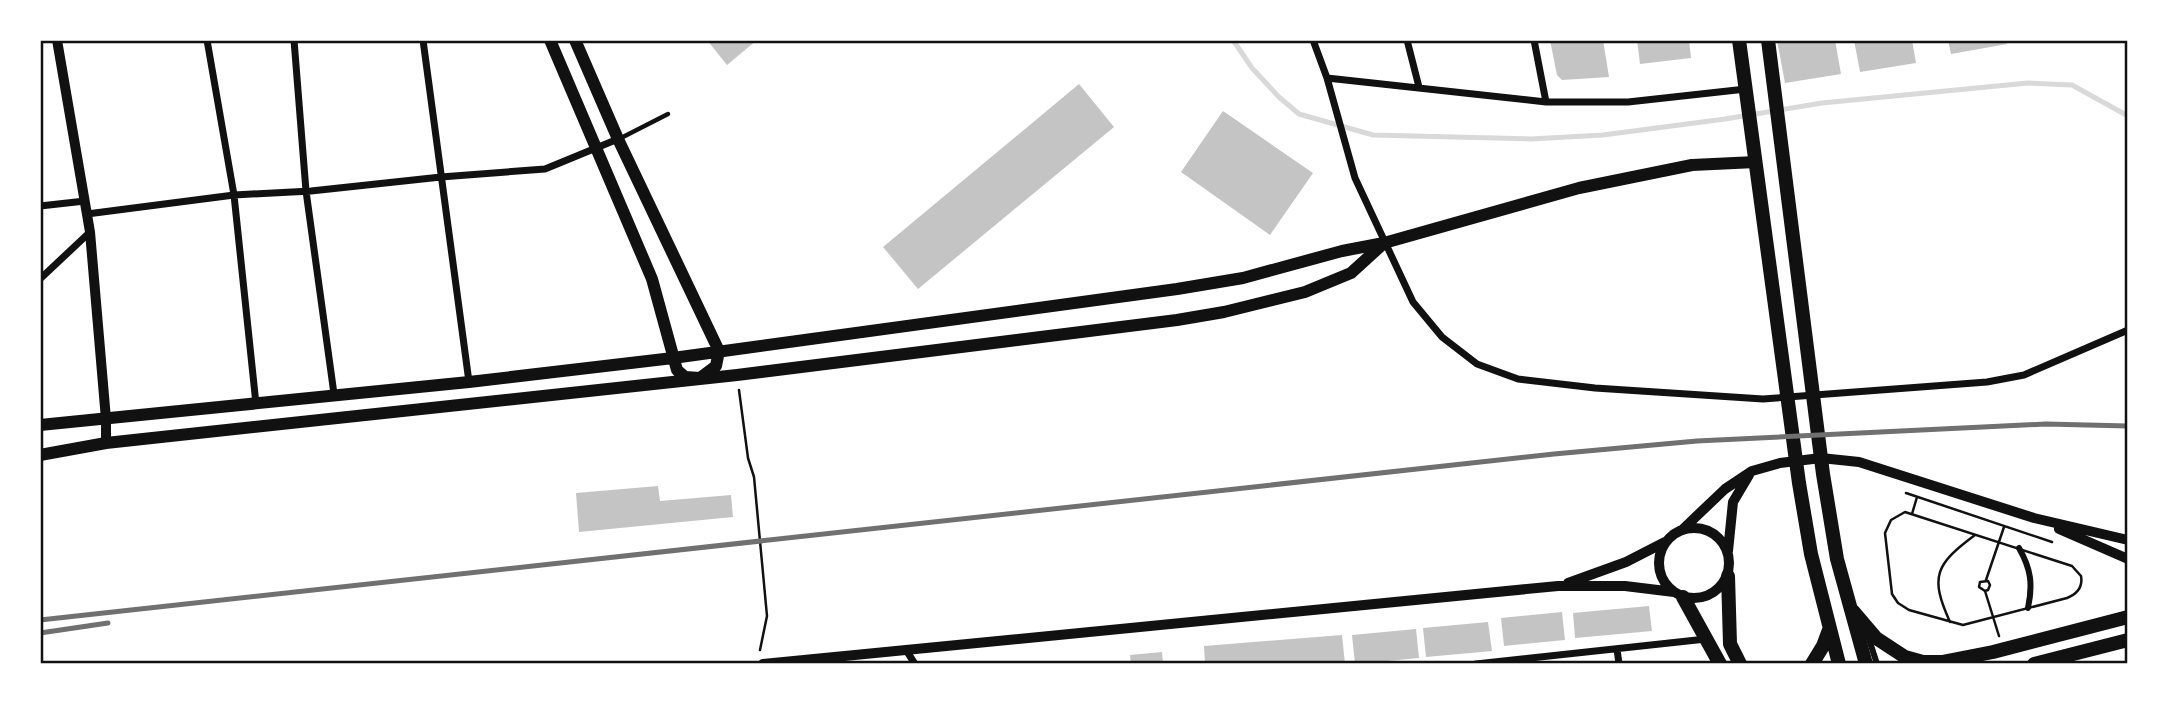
<svg xmlns="http://www.w3.org/2000/svg" width="2168" height="704" font-family="Commissioner,sans-serif">
	<style>
		.lines { fill: none; stroke-linecap: round; stroke-linejoin: round }
		.stream { stroke: #d9d9d9; stroke-width: 5 }
		.building { fill: #c4c4c4 }
		.path { stroke: #111; stroke-width: 2.5 }
		.service { stroke: #111; stroke-width: 4.5 }
		.pedestrian { stroke: #111; stroke-width: 6 }
		.minor { stroke: #111; stroke-width: 7 }
		.tertiary { stroke: #111; stroke-width: 10 }
		.secondary { stroke: #111; stroke-width: 12 }
		.primary { stroke: #111; stroke-width: 14 }
		.rail { stroke: #707070; stroke-width: 5 }
		.neatline { fill: none; stroke: #111; stroke-width: 2.5 }
	</style>
	<rect width="100%" height="100%" fill="#fff"/>
	<g class="lines">
		<path class="stream" d="M1233,40L1252,68L1279,97L1299,114L1373,135L1531,139L1603,135L1725,119L1822,103L2028,83L2072,85L2128,116"/>
	</g>
	<path class="building" d="M707,40H757L727,65Z
		M1550,40H1603L1609,77L1562,80L1557,75Z
		M1637,40H1689L1691,58L1640,64Z
		M1777,40H1835L1841,74L1785,83Z
		M1854,40H1912L1916,63L1860,72Z
		M1948,40H2006L2007,44L1951,54Z
		M1079,84L1114,127L918,289L883,247Z
		M1223,111L1313,173L1270,235L1181,172Z
		M658,486L660,501L731,495L733,517L579,532L576,493Z
		M1649,606L1652,631L1575,638L1573,613Z
		M1562,612L1565,640L1504,646L1501,618Z
		M1488,622L1492,651L1426,657L1423,628Z
		M1416,629L1419,658L1355,664L1352,635Z
		M1342,635L1345,664H1205L1204,646Z
		M1162,652L1163,664H1131L1130,655Z"/>
	<g class="lines">
		<path class="path" d="M739,390L748,458L754,477L767,616L760,650
			M1906,493L2052,542
			M1905,512L2072,566L2081,576C2083,587 2077,594 2067,598L1963,625L1909,610L1898,603L1892,594L1885,533L1891,520Z
			M1912,514L1917,497
			M1986,580L2004,527
			M1985,591L1988,590L1990,585L1988,581L1980,582L1979,587L1985,591L1999,636
			M1950,622C1929,576 1936,564 1975,535"/>
		<path class="service" d="M619,139L668,114"/>
		<path class="pedestrian" d="M2019,548C2031,569 2033,584 2028,608
			M1868,636L1877,664"/>
		<path class="minor" d="M207,40L234,195L256,404
			M294,40L306,191L334,394
			M423,40L469,382
			M1313,40L1327,78L1546,102H1628L1746,89
			M1407,40L1419,87
			M1534,40L1546,102
			M1327,78L1355,178L1413,302L1442,337L1477,364L1518,379L1595,388L1763,399L1987,382L2024,375L2128,330
			M40,206L85,201
			M87,214L234,195L311,191L441,177L545,169L618,139
			M40,279L90,232
			M1617,649L1619,664
			M906,650L915,664
			M1476,664L1706,639"/>
		<path class="tertiary" d="M57,40L90,232L106,419V443
			M1659 563a35 35 0 1 1 70 0a35 35 0 1 1-70 0Z
			M2059,529L2128,559
			M1682,530L1725,489L1752,471L1780,463L1821,458L1859,462L2034,518L2128,540
			M1728,551L1733,502L1749,475
			M1568,583L1626,562L1665,542
			M763,664L1558,586H1625L1674,592"/>
		<path class="secondary" d="M550,40L652,279L677,370L685,377L700,378L716,366L719,351L618,139L575,40
			M40,425L469,382L673,358L1177,289L1243,278L1342,251L1384,243L1579,188L1692,165L1756,162
			M40,455L106,443L737,375L1177,320L1224,312L1305,292L1351,273L1384,243"/>
		<path class="primary" d="M1739,40L1799,483L1811,554L1839,664
			M1768,40L1823,474L1837,559L1866,664
			M1728,576L1730,644L1740,664
			M1683,597L1720,664
			M1853,611L1876,638L1905,657L1923,662H1942L1993,652L2128,617
			M1812,664L1823,646L1829,630
			M2034,664L2128,640"/>
		<path class="rail" d="M40,620L1554,454L1697,441L2046,424L2128,426
			M40,633L108,623"/>
	</g>
	<rect width="2168" height="704" fill="none" stroke="#ffffff" stroke-width="84"/>
	<rect x="42" y="42" width="2084" height="620" class="neatline"/>
</svg>
